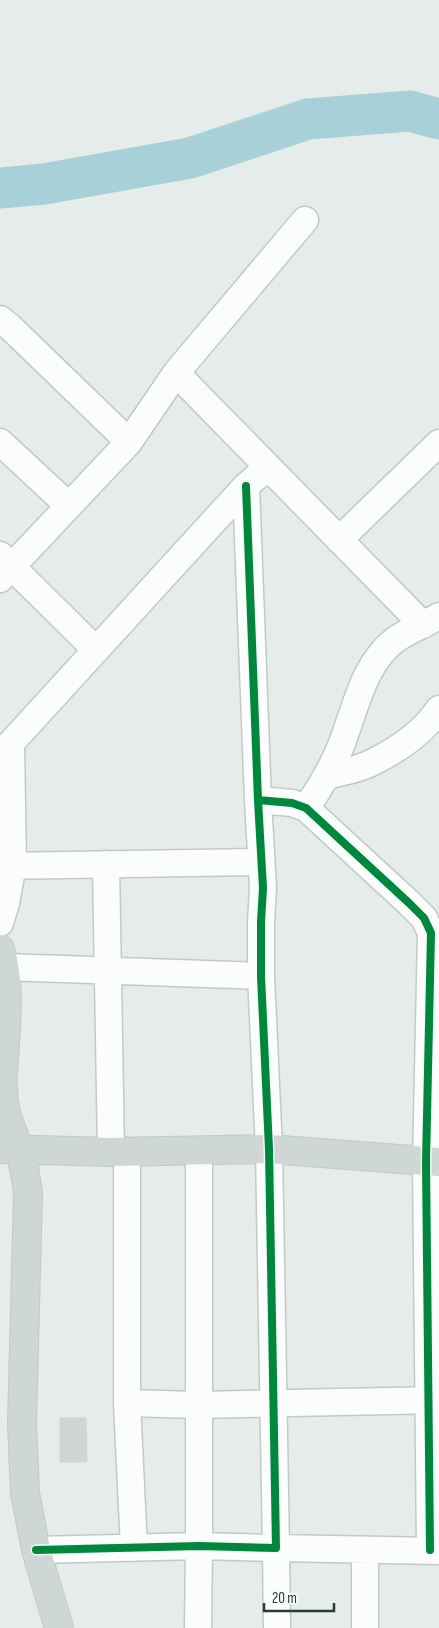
<svg xmlns="http://www.w3.org/2000/svg" width="439" height="1628" font-family="'Sofia Sans Condensed',sans-serif">
	<style>
		.lines { fill: none; stroke-linecap: round; stroke-linejoin: round }
		.river { stroke: #a8d0d8; stroke-width: 41 }
		.building { fill: #d1d5d4; stroke: #cfd5d2 }
		.minor-casing { stroke: #c3c9c6; stroke-width: 29 }
		.major-casing { stroke: #c2cac8; stroke-width: 30 }
		.minor { stroke: #fbfcfc; stroke-width: 26 }
		.major { stroke: #ced7d5; stroke-width: 28 }
		.cycleway-casing { stroke: #f5faf8; stroke-width: 11 }
		.cycleway { stroke: #00873e; stroke-width: 8 }
	</style>
	<rect width="100%" height="100%" fill="#e6ece9"/>
	<g class="lines">
		<path class="river" d="M0,188L44,184L190,158L308,119L410,111L439,119"/>
	</g>
	<path class="building" d="M60,1418H86L87,1462H60Z"/>
	<g class="lines">
		<defs>
			<path id="minor" d="M0,319L10,327L129,442
				M176,373L423,625
				M0,442L69,506
				M339,540L439,443
				M0,555L96,650
				M0,579L129,442L176,373L305,220
				M0,753L11,743L246,486L267,468
				M328,776C341,772 356,770 369,764C394,752 423,733 439,709
				M258,800L292,803L306,808L409,903L424,918L431,933L426,1162L430,1550
				M306,808C320,788 331,770 340,748C355,712 362,665 395,640C408,631 425,624 439,616
				M106,864L111,1152
				M0,866L261,862
				M0,923L6,903L13,865L11,743
				M5,967L261,976
				M127,1151V1403L198,1405L439,1400
				M127,1403L134,1548
				M36,1550L199,1546L276,1548L269,1149L261,976V922L263,888L258,800L246,486
				M365,1550V1628
				M198,1628L199,1546V1151
				M277,1628L276,1548L439,1551"/>
			<path id="major" d="M0,949C11,984 6,1023 4,1059C3,1070 2,1080 3,1090C4,1116 11,1126 19,1149C24,1163 26,1179 28,1194L22,1423L25,1493L36,1550L59,1628
				M1,1149L111,1152L269,1149L439,1162"/>
		</defs>
		<use href="#minor" class="minor-casing"/>
		<use href="#major" class="major-casing"/>
		<use href="#minor" class="minor"/>
		<use href="#major" class="major"/>
		<defs>
			<path id="cycleway" d="M258,800L292,803L306,808L409,903L424,918L431,933L426,1162L430,1550
				M36,1550L199,1546L276,1548L269,1149L261,976V922L263,888L258,800L246,486"/>
		</defs>
		<use href="#cycleway" class="cycleway-casing"/>
		<use href="#cycleway" class="cycleway"/>
	</g>
	<path d="M264 1603v8h70v-8" fill="none" stroke="#243f39" stroke-width="2.5"/>
	<text x="272" y="1603" font-size="15" fill="#243f39" stroke="#f5faf8" stroke-width="4" paint-order="stroke">20 m</text>
</svg>
